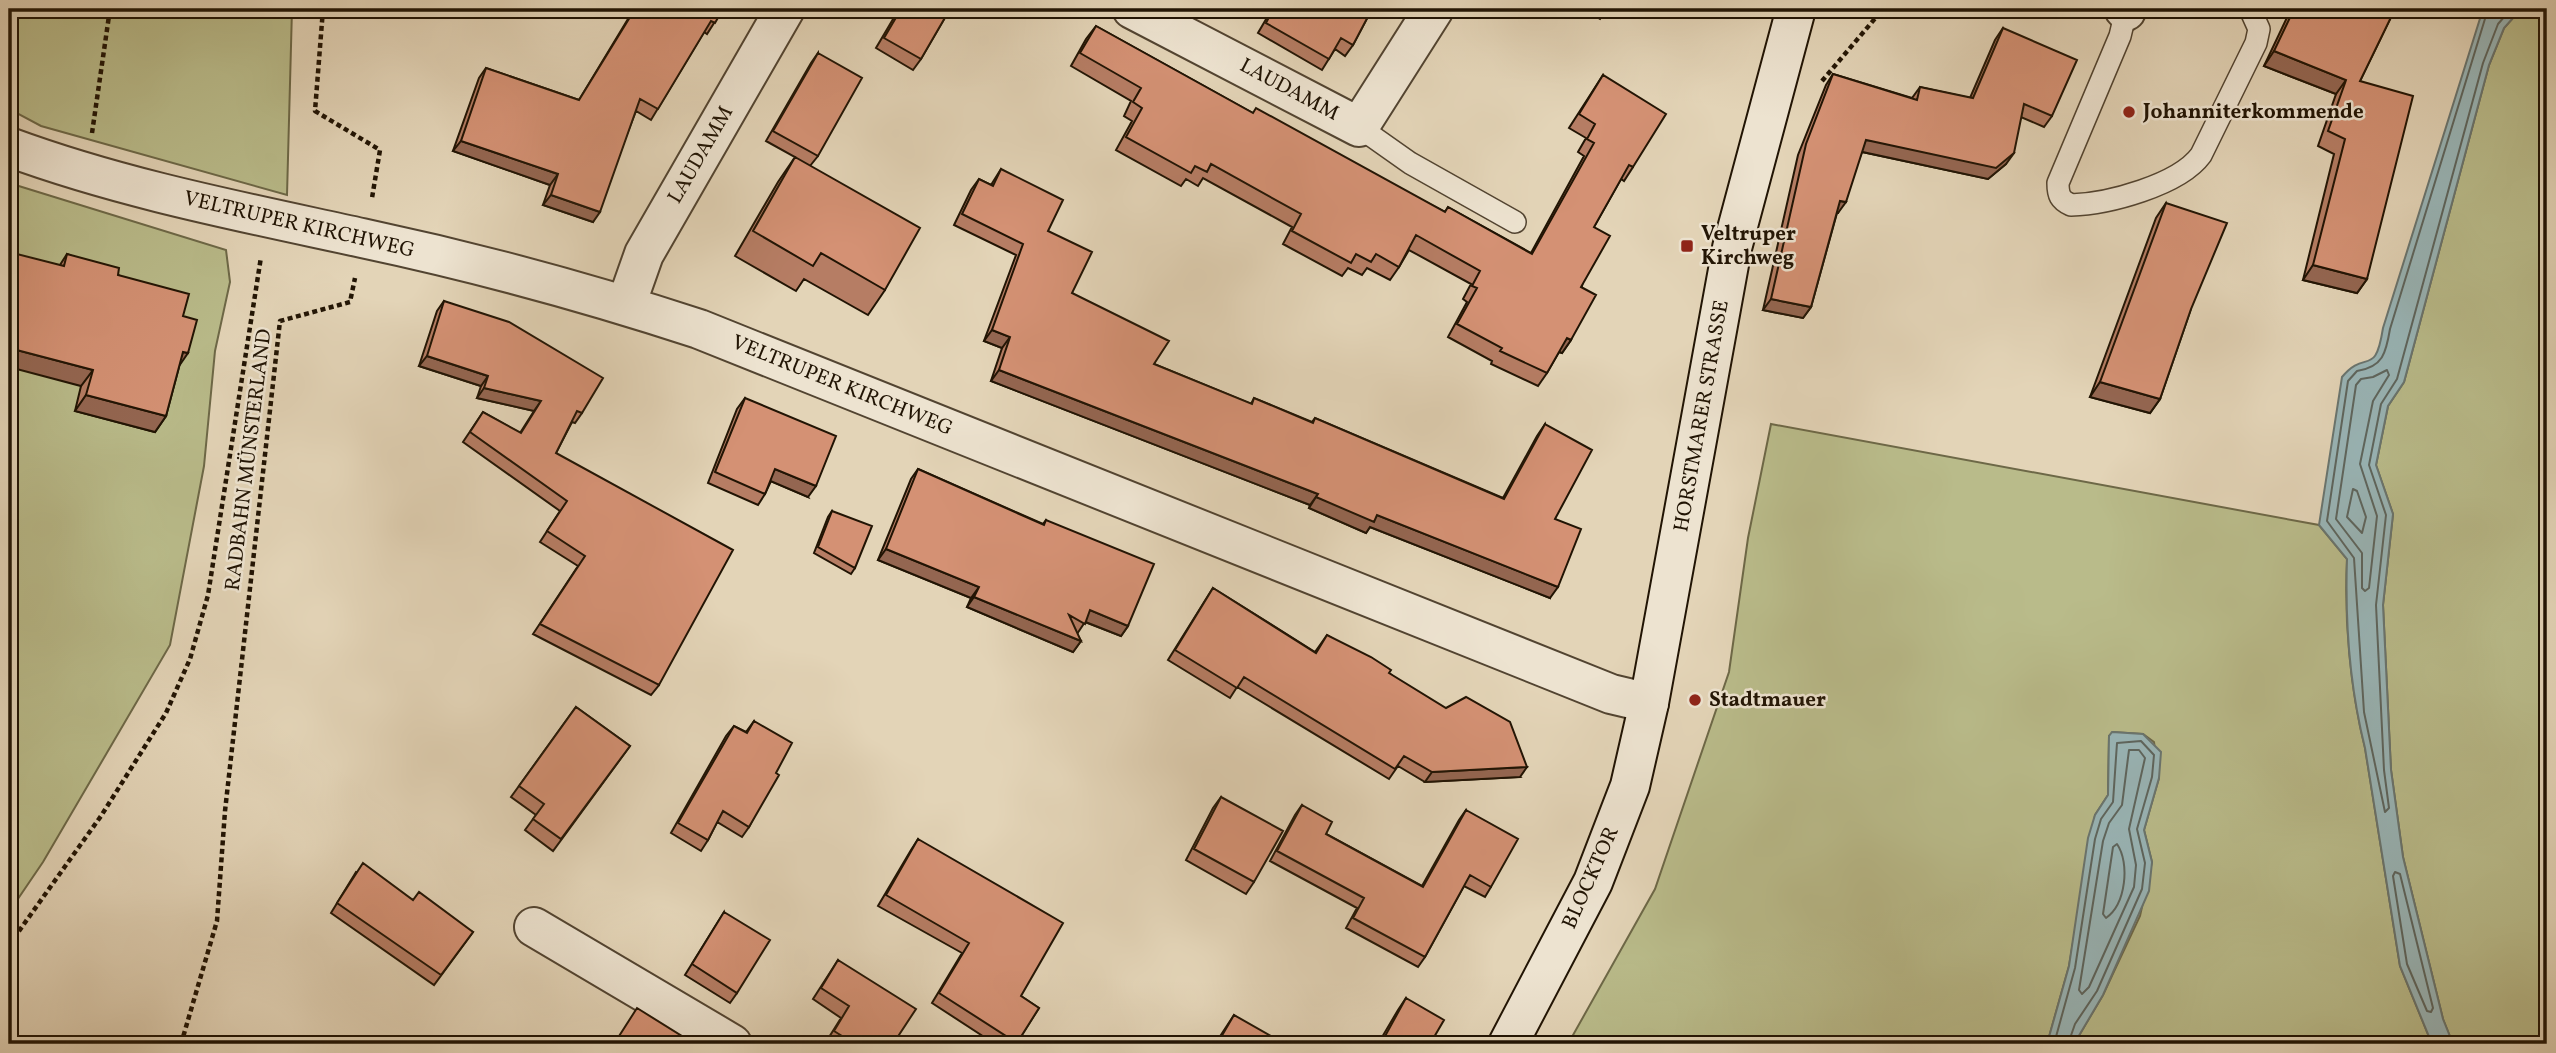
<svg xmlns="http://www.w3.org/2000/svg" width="2556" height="1053" font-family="Vollkorn,serif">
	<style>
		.green { fill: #b9bb8a; stroke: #6d6847; stroke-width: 2 }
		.water { fill: #99b6b8; stroke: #697570; stroke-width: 2 }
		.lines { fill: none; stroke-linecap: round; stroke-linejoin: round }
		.shore { stroke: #5d655e; stroke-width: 2 }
		.lane-casing { stroke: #524431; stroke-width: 24 }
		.street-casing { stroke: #524431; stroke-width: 42 }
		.secondary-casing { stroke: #211404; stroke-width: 42 }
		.path { stroke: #211404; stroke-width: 4.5; stroke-dasharray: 5 3.5; stroke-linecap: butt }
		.lane { stroke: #ede3d0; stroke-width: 21 }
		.street { stroke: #ede3d0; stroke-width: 38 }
		.secondary { stroke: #ede3d0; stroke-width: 38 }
		.wall { fill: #b67d64; stroke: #211404; stroke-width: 2 }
		.shaded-wall { fill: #946651; stroke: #211404; stroke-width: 2 }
		.building { fill: #d49174; stroke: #211404; stroke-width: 2 }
		.poi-dot { fill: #8f2418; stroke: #ede3d0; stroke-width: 2.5 }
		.labels { text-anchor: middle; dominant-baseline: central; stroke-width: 5; stroke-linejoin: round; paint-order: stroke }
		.street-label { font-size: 21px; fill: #211404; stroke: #ede3d0 }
		.poi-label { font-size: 21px; font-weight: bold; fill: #211404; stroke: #ede3d0; text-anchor: start }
	</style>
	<rect width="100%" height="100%" fill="#e3d4b7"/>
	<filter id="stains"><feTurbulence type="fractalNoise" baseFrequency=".00286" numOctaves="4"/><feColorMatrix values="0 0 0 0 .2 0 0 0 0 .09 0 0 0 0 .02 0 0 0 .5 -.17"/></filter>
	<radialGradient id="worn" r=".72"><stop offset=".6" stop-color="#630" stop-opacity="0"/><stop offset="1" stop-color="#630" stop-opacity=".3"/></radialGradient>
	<path class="green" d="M9,9H292L287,195L41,126L9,109Z
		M2521,9H2547V1044H2453L2443,1019L2403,857L2391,770L2383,605L2393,514L2376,465L2388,406L2404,382L2489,65L2504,28Z
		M9,183L226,250L230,282L215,351L204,466L170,645L43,862L9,912Z
		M1771,424L2319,525L2347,559C2344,620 2350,688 2365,748L2400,966L2432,1044H2074L2103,995L2140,916L2152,862L2144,830L2159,778L2154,742L2143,734L2113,732L2109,736L2108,795L2095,815L2069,966L2047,1044H1568L1655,889L1729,672L1748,538Z"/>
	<path class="water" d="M2483,9H2521L2504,28L2489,65L2404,382L2388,406L2376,465L2393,514L2383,605L2391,770L2403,857L2443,1019L2453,1044H2432L2400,966L2365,748C2350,688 2345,620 2347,559L2319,525L2342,377C2366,348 2375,379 2383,328Z
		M2112,732L2143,734L2161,752L2159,778L2144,830L2152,862L2149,891L2103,995L2074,1044H2047L2069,966L2088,838L2095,815L2108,795L2109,736Z"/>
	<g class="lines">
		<path class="shore" d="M2488,9L2390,329C2386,353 2383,367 2357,371L2348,381L2327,521L2354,558L2364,712L2385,812L2389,808L2384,770L2376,605L2386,515L2369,465L2381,404L2397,379L2483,63L2498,24L2511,9
			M2387,370L2389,375L2373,401L2360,464L2377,516L2369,588L2365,591L2362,588V553L2336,519L2356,385L2361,379L2373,377Z
			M2353,489L2357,491L2366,517L2362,533L2347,517Z
			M2129,750H2139L2145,758L2129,829L2136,865L2134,887L2089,987L2082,994L2079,990L2103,841L2109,823L2122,805Z
			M2117,844C2130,863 2126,904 2106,918L2103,914L2113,847Z
			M2395,872L2400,874L2433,1008L2431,1012L2427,1011L2407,964L2393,876Z
			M2054,1044L2075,968L2095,839L2101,819L2113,802L2117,743L2141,741L2154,755L2152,777L2137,829L2145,863L2142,889L2097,991L2075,1024L2068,1044"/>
		<defs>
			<path id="lane" d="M2133,9L2126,11L2120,36L2058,183C2058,195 2060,200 2071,205C2108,204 2179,185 2201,155L2256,43L2259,29L2250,9
				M1359,127L1410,163L1515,222"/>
			<path id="street" d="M1132,9L1359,127L1434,9
				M2124,9L2126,11
				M9,147C123,189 243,212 362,238C475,262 589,293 699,329L1611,694L1649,703
				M626,305L644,254L785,9
				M534,927L732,1044"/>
			<path id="secondary" d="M1508,1044L1593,882L1630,786L1649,703L1732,248L1796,9"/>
		</defs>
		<use href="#lane" class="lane-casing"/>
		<use href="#street" class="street-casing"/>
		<use href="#secondary" class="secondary-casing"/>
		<path class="path" d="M323,9L315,111L380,150L372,198
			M1822,81L1878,15L1879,9
			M92,133L110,9
			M9,945L101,816L166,713L190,659L208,595L261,257
			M181,1044L217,921L225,811L280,321L350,302L355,278"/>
		<use href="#lane" class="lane"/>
		<use href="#street" class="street"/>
		<use href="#secondary" class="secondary"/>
	</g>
	<path class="wall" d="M634,9H723L707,34L704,32L651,120L636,111L593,222L543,205L550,185L453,151L479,78L486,68L579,100Z
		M899,9H950L921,59L913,70L876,48Z
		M1272,9H1372L1353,45L1345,56L1335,49L1322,70L1258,33Z
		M1584,9H1607L1600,19Z
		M2291,9H2395L2360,81L2367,279L2357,293L2303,280L2334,154L2318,146L2336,94L2264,66Z
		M1096,26L1253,113L1445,212L1448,207L1531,253L1584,156L1578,152L1586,138L1569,128L1603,75L1633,167L1624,181L1621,179L1594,227L1571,340L1562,353L1559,352L1547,373L1538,386L1491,364L1492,361L1448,337L1467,302L1463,299L1471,284L1409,250L1399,267L1390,280L1367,268L1362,275L1348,268L1342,276L1283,244L1292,227L1203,178L1198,186L1186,179L1181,186L1116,150L1132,121L1124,116L1131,101L1071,66L1086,39Z
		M2003,28L2052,116L2044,127L2021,117L2006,164L1988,179L1862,152L1838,213H1837L1811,307L1803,318L1763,310L1798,155L1826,85L1833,74L1912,98L1920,87L1970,98L1995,40Z
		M818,53V156L810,166L885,290L868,315L804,279L796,291L735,256L778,182L795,157L766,141L811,63Z
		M1001,169L1048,231L1072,293L1154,364L1251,404L1254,398L1312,422L1315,418L1503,498L1537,436L1545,424L1555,519L1550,598L1370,527L1366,533L1309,508L1310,505L991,381L1002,348L984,341L1016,255L954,225L971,190L979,179L991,185Z
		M2166,203L2191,309L2160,399L2150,413L2090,397L2156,218Z
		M67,254L118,275L183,316L179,367L166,416L155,432L75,411L81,386L60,265Z
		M444,301L582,413L575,423L572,422L556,453L659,685L651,695L533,634L578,566L540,542L560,511L463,442L483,412L520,433L534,411L477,398L481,386L419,366L437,311Z
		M745,398L808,497L771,481L765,494L758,505L708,483L737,409Z
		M918,469L1043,524L1046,520L1128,626L1121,636L1085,622L1077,634L1081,641L1073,652L967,607L971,598L878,560L911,479Z
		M832,511L855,568L851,574L814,553L828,517Z
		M1213,588L1315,652L1327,635L1389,673L1520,777L1425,782L1398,766L1389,779L1237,687L1230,698L1168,660Z
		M576,707L630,746L553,851L525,830L536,815L511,797Z
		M754,721L776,773L749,827L742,837L717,822L708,840L701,851L671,833L726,736L734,726L746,732Z
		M1221,797L1254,882L1246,894L1186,860L1213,808Z
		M1302,805L1326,834L1422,886L1459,820L1466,810L1491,887L1485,897L1464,886L1425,957L1418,967L1346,928L1357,908L1270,861L1295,815Z
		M918,839L1021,996L1039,1008L1016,1044H995L932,1003L962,953L878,906L911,850Z
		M356,872L413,900L473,932L434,985L331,913Z
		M724,912L737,993L730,1003L685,975Z
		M838,960L893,1044H829L826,1042L841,1018L813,999Z
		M1406,998L1430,1044H1378L1398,1010Z
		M1234,1015L1273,1044H1215Z"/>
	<path class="shaded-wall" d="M2274,51L2346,80L2336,94L2264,66Z
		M1866,140L2014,153L2006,164L1988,179L1858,151Z
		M461,141L558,174L550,185L453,151Z
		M551,195L600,212L593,222L543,205Z
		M1840,201L1846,202L1838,213L1833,212Z
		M2313,265L2367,279L2357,293L2303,280Z
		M1771,299L1811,307L1803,318L1763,310Z
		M992,330L1010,337L1002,348L984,341Z
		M1567,338L1571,340L1562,353L1557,351Z
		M9,348L93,370L81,386L9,367Z
		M183,352L188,353L177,369Z
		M427,356L488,376L481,386L419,366Z
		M999,370L1318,494L1310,505L991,381Z
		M2100,382L2160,399L2150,413L2090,397Z
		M484,388L541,401L534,411L477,398Z
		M86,395L166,416L155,432L75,411Z
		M775,469L816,486L808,497L768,480Z
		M1316,497L1377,515L1558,587L1550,598L1370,527L1366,533L1309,508Z
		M886,549L979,587L971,598L878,560Z
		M974,597L1081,641L1073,652L967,607Z
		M1090,610L1128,626L1121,636L1083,621Z
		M1527,767L1520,777L1425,782L1432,772Z"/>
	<path class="building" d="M635,9H723L715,23L711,21L658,109L640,99L600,212L551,195L558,174L461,141L486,68L579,100Z
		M901,9H950L921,59L884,38Z
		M1273,9H1372L1353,45L1341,38L1329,59L1266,23Z
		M2294,9H2395L2360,81L2413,96L2367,279L2313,265L2345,139L2328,131L2346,80L2274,51Z
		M1096,26L1253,113L1256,108L1445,212L1448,207L1532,254L1594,143L1587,139L1595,124L1579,114L1603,75L1666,114L1633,167L1629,165L1594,227L1610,236L1581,287L1596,295L1571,340L1567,338L1547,373L1500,351L1502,348L1457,324L1477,288L1472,286L1480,271L1416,235L1399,267L1376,254L1371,262L1356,254L1351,263L1292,231L1301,214L1211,164L1207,172L1195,166L1191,173L1126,137L1142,108L1133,102L1141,88L1080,53Z
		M2003,28L2077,60L2052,116L2024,104L2014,153L1996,168L1866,140L1846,202L1840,201L1811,307L1771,299L1806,144L1833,74L1917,100L1920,87L1973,98Z
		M818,53L862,78L818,156L773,131Z
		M795,157L920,228L885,290L821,253L813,266L753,231Z
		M1001,169L1063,200L1048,231L1092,252L1072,293L1169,341L1154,364L1252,404L1254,398L1313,423L1315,418L1504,499L1545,424L1592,450L1555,519L1581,529L1558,587L1377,515L1374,522L1316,497L1318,494L999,370L1010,337L992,330L1023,244L962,214L979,179L993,186Z
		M2166,203L2227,223L2191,309L2160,399L2100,382Z
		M9,252L64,266L67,254L119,268L118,275L189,294L183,316L197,320L188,353L183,352L166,416L86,395L93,370L9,348Z
		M444,301L509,322L603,378L582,413L577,411L556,453L733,550L659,685L540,624L585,556L547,531L567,501L470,432L483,412L521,433L541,401L484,388L488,376L427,356Z
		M745,398L836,436L816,486L775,469L765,494L715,472Z
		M918,469L1044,525L1046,520L1154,564L1128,626L1090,610L1085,624L1069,615L1081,641L974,597L979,587L886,549Z
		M832,511L872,526L855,568L818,547Z
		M1213,588L1316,653L1327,635L1371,657L1391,670L1389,673L1446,708L1466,697L1510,722L1527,767L1432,772L1404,756L1395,769L1244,677L1237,688L1175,650Z
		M576,707L630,746L561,839L533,819L544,804L519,786Z
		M754,721L792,743L776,773L779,775L749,827L723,811L708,840L678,823L734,726L747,733Z
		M1221,797L1283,831L1254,882L1194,849Z
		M1302,805L1332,822L1326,834L1423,887L1466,810L1518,839L1491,887L1470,875L1425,957L1353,918L1364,898L1277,851Z
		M918,839L1063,923L1021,996L1039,1008L1017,1043L939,993L969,943L886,895Z
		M363,863L413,900L419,892L473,932L441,975L337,903Z
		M724,912L770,940L737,993L692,964Z
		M838,960L916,1009L893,1044H855L834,1031L849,1006L821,988Z
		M1406,998L1444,1020L1430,1044H1395L1384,1038Z
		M637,1008L693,1043L692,1044H614Z
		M1234,1015L1276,1039L1273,1044H1217Z"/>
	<g class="poi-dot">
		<circle cx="2129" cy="112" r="7"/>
		<rect x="1680" y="239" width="14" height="14" rx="3.5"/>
		<circle cx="1695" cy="700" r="7"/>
	</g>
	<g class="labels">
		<g class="street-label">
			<text transform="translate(1289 90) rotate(28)">LAUDAMM</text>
			<text transform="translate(701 155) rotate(-60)">LAUDAMM</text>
			<text transform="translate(299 225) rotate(13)">VELTRUPER KIRCHWEG</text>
			<text transform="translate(842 386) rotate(22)">VELTRUPER KIRCHWEG</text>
			<text transform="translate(1702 416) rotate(-80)">HORSTMARER STRASSE</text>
			<text transform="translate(249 460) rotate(-83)">RADBAHN MÜNSTERLAND</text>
			<text transform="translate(1591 878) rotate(-66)">BLOCKTOR</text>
		</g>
		<g class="poi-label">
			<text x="2143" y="112">Johanniterkommende</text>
			<text x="1701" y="234">Veltruper<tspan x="1701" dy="24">Kirchweg</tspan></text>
			<text x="1709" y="700">Stadtmauer</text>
		</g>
	</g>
	<rect width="2556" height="1053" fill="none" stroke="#e3d4b7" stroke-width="35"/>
	<rect x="10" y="10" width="2535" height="1032" fill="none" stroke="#211404" stroke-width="3.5"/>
	<rect x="18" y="18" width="2521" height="1018" fill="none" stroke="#211404" stroke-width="2"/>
	<rect width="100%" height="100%" filter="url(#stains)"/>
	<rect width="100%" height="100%" fill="url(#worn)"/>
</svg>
